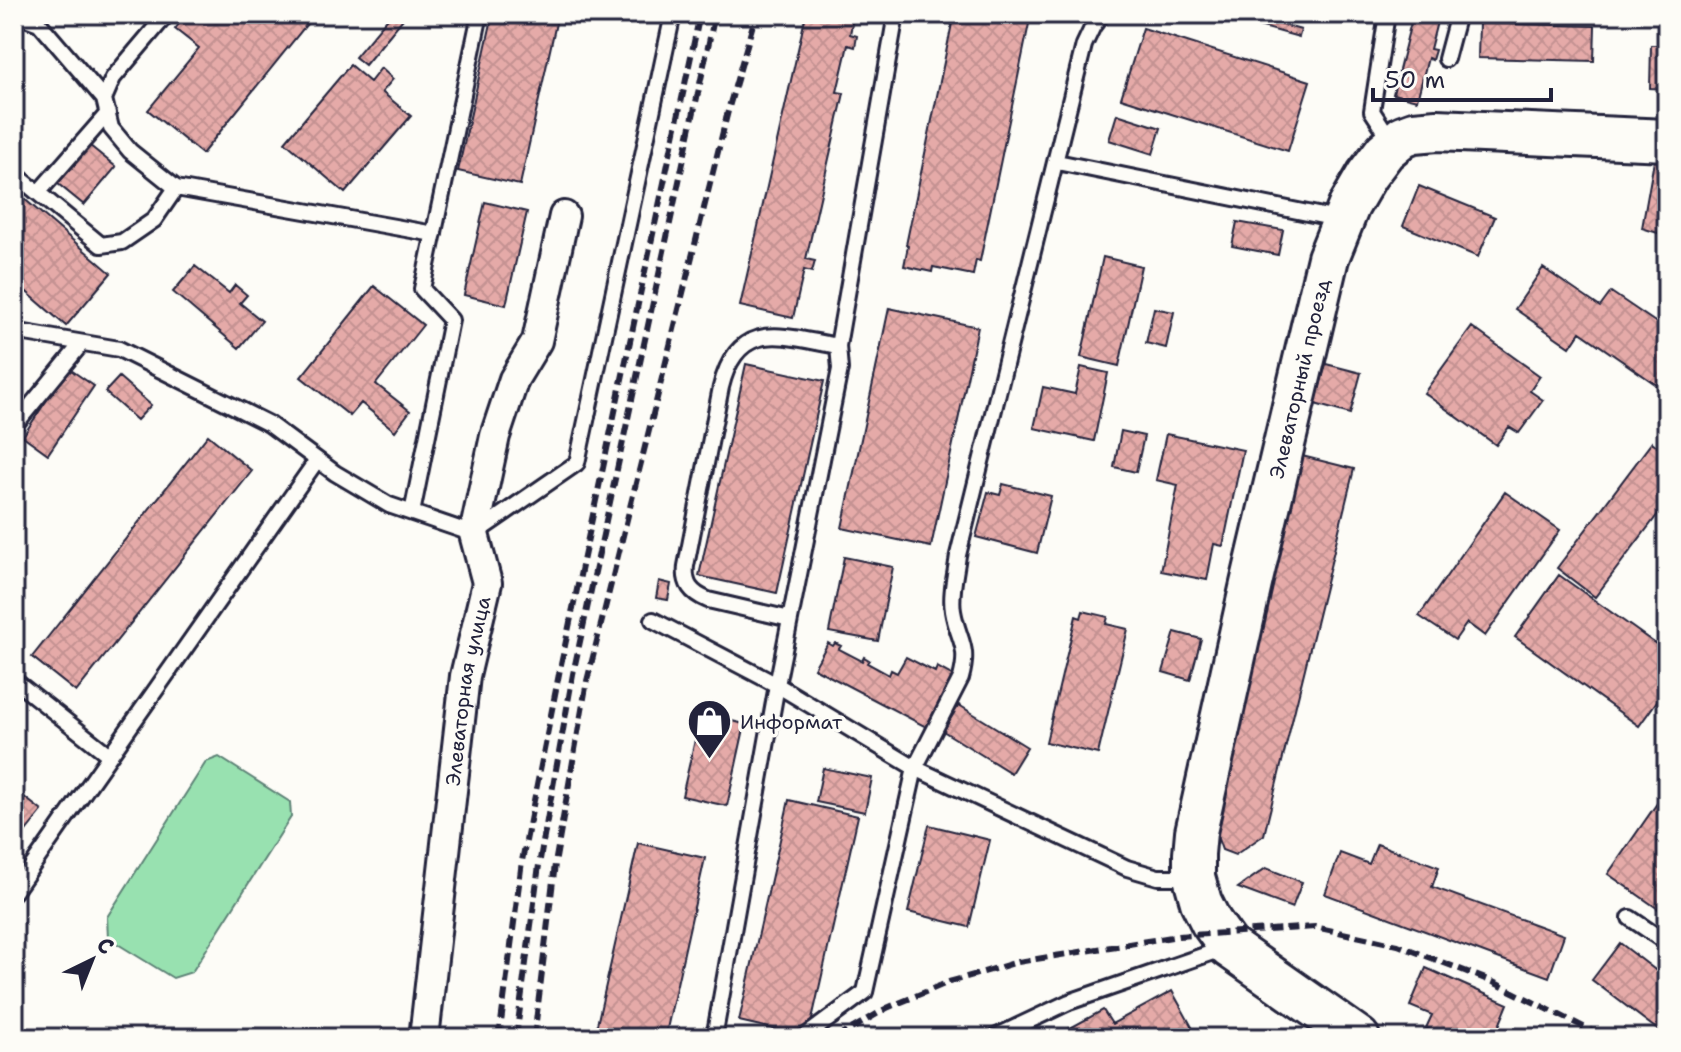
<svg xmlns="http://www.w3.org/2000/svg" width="1681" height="1052" font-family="'Shantell Sans',sans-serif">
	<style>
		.green { fill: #98e1b0; stroke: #5d8276; stroke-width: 2 }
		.building { fill: url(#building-cross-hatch); stroke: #22223b; stroke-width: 2 }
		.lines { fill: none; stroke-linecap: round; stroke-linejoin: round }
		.lane-casing { stroke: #22223b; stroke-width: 20 }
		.street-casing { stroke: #22223b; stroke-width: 34 }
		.secondary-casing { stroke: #22223b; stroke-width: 46 }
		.lane { stroke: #fdfcf7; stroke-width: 14 }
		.street { stroke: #fdfcf7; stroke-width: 28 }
		.secondary { stroke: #fdfcf7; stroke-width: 40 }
		.rail { stroke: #22223b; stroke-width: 6; stroke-dasharray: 12 6; stroke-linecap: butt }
		.labels { text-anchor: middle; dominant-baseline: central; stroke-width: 7; stroke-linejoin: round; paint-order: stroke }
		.street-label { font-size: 20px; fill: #22223b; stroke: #fdfcf7 }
		.poi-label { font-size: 20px; fill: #22223b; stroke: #fdfcf7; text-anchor: start }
	</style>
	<defs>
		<pattern id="building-cross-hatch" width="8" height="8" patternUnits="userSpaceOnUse" patternTransform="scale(2)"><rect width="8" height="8" fill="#e5aaa8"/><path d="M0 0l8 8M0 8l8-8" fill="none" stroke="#c49292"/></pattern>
	</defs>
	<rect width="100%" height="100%" fill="#fdfcf7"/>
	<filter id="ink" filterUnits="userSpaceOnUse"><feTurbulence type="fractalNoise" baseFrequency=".0125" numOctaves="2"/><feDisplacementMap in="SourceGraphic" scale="16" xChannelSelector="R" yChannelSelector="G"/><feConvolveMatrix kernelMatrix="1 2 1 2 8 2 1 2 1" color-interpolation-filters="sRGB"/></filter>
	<g filter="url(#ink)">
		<path class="green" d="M219,757L290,802L291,817L192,972L173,978L108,938L107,917L206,762Z"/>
		<path class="building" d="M187,14H220L224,17L227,14H315L202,154L148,110L199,48L175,29Z
			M391,14H407L365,65L355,57Z
			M493,14H558L520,185L458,171Z
			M806,14H854L850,34L857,36L855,47L848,45L837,92L844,93L806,259L815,261L812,272L804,270L793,318L740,306Z
			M954,14H1031L980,261L976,260L973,275L933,267L932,272L904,266L908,246L906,245Z
			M1413,14H1439L1443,16L1441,23L1437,22L1430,49L1435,50L1432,60L1428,58L1417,100L1393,94Z
			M1261,19L1301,30L1299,37L1259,26Z
			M1479,23L1595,26L1594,61L1478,58Z
			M1143,28L1310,81L1288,151L1121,98Z
			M1651,45H1667V89L1650,88Z
			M350,65L370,82L381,68L393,79L382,92L411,116L345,193L285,142Z
			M1117,114L1161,128L1153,154L1109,140Z
			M89,145L116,167L84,205L57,183Z
			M1654,161L1667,163V236L1642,228Z
			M1419,186L1495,217L1478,257L1403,226Z
			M14,190L111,273L66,326L14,281Z
			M485,202L527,212L506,305L464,295Z
			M1237,222L1283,230L1278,255L1232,246Z
			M1103,257L1141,266L1119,366L1081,357Z
			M195,266L229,293L235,285L247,295L240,303L262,321L239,348L173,292Z
			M1543,268L1600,307L1611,292L1667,330V392L1580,332L1570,347L1515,309Z
			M374,286L423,325L376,384L410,411L395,431L361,403L350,416L301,377Z
			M889,308L978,327L931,547L842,528Z
			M1154,308L1174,312L1166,348L1146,343Z
			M1472,327L1540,376L1530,391L1543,400L1519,433L1509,427L1496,445L1424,393Z
			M746,364L824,381L777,593L699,576Z
			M1326,364L1361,373L1350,414L1315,404Z
			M1081,367L1108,373L1094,441L1034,428L1043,387L1075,394Z
			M68,368L94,386L48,454L23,436Z
			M119,377L151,405L137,420L105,392Z
			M1121,431L1144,436L1136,472L1114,467Z
			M1166,434L1243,450L1223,546L1214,544L1207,580L1161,571L1178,485L1156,480Z
			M208,435L252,471L76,692L32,657Z
			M1652,442L1667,454V506L1665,505L1595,597L1557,568Z
			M1298,455L1354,469L1264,835L1235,855L1222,850L1213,825Z
			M1003,484L1051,496L1037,553L976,537L988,492L1000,495Z
			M1505,492L1560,530L1485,636L1467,623L1455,640L1419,616Z
			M844,557L893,567L878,641L829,632Z
			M1559,575L1667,652V687L1639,726L1515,637Z
			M659,581L671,584L668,600L656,598Z
			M1083,611L1108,617L1106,624L1128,629L1098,754L1046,742L1076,616L1081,618Z
			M1175,632L1201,639L1190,680L1163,672Z
			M828,643L833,646L835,643L841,646L839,649L862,661L864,657L869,660L867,663L889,675L891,670L897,673L906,657L935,672L937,667L955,677L928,728L814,668Z
			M959,705L1027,747L1011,773L943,731Z
			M701,714L745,724L727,806L682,796Z
			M823,768L872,778L865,812L816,802Z
			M14,789L42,811L14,846Z
			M1667,789V915L1608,874Z
			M789,800L858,816L808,1037L739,1021Z
			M929,825L990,840L969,927L908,912Z
			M638,843L705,858L665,1038H594Z
			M1377,844L1439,867L1432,887L1564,935L1549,977L1325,894L1340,853L1369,864Z
			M1266,868L1302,882L1292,908L1238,888Z
			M1620,943L1667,979V1037L1592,980Z
			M1426,968L1508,1004L1494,1038H1450L1426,1028L1432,1015L1410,1006Z
			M1172,991L1198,1038H1052L1103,1010L1112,1024Z"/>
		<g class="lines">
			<defs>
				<path id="lane" d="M167,14L113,78L104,99L111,128L130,151L176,188L434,234
					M1387,14L1372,111L1393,143
					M14,17L17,15L39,23L104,99
					M1446,59L1458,14
					M1057,162L1342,220
					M14,173L101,245L122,242L154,220L176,188
					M38,193L108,113
					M14,331L119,349L269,424L335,473L389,505L474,534L577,463L673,14
					M14,426L82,343
					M412,513L451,320L422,289L480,14
					M790,619L708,600C691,593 684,584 686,566L721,387C738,317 784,337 838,346
					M653,620L777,685L915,768L1127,868L1158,877H1190
					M14,680L109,755
					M14,892L317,460
					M1630,918L1667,943
					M714,1038L777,685L840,369L838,346L896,14
					M803,1038L865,992L915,768L961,678C970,645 958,641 953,611C950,593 956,573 958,555L1084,45L1093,26L1102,14
					M993,1038L1069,1002L1225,948"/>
				<g id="street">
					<path id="s1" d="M424,1038L465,676L487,583L474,534L495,436L514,379L537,341L564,216"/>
				</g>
				<g id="secondary">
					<path id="s2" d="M1359,1038L1229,947L1211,922L1201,902L1194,877V854L1196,832L1251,584L1328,258L1349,206L1367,175L1385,151L1403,136L1414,132L1437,130L1667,140"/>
				</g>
			</defs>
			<use href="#lane" class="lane-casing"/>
			<use href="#street" class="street-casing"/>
			<use href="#secondary" class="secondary-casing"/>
			<use href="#lane" class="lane"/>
			<use href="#street" class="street"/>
			<use href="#secondary" class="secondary"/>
			<path class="rail" d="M499,1038L522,861L560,669L700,14
				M516,1038L539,865L573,674L715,14
				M534,1038L555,864L587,681L729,107L756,14
				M836,1038L887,1008L949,982L1018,962L1178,936L1315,927L1398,945L1493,982L1606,1038"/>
		</g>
	</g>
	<defs>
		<symbol id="shop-pin" viewBox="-11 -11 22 30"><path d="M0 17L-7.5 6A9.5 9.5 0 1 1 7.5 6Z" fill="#22223b" stroke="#fdfcf7"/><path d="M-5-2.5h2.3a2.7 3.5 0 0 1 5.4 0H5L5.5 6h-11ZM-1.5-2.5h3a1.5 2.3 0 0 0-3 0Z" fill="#fff"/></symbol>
	</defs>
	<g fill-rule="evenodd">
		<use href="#shop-pin" x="684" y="696" width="51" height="69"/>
	</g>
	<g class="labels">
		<g class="street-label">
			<text stroke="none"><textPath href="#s2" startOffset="748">Элеваторный проезд</textPath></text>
			<text stroke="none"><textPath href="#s1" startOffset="350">Элеваторная улица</textPath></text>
		</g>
		<g class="poi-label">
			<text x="740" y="722">Информат</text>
		</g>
	</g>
	<rect width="1681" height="1052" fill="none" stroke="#fdfcf7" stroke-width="48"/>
	<rect x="24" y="24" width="1633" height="1004" fill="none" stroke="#22223b" stroke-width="3" filter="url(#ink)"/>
	<g transform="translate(92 960) rotate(43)" stroke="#fdfcf7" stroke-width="6" paint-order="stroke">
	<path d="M0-6L14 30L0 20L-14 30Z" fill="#22223b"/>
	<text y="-12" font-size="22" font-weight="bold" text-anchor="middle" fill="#22223b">С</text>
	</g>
	<path d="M1373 88v12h178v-12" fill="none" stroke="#22223b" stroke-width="4"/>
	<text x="1385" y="88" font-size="24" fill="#22223b" stroke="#fdfcf7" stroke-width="6" paint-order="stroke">50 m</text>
</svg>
